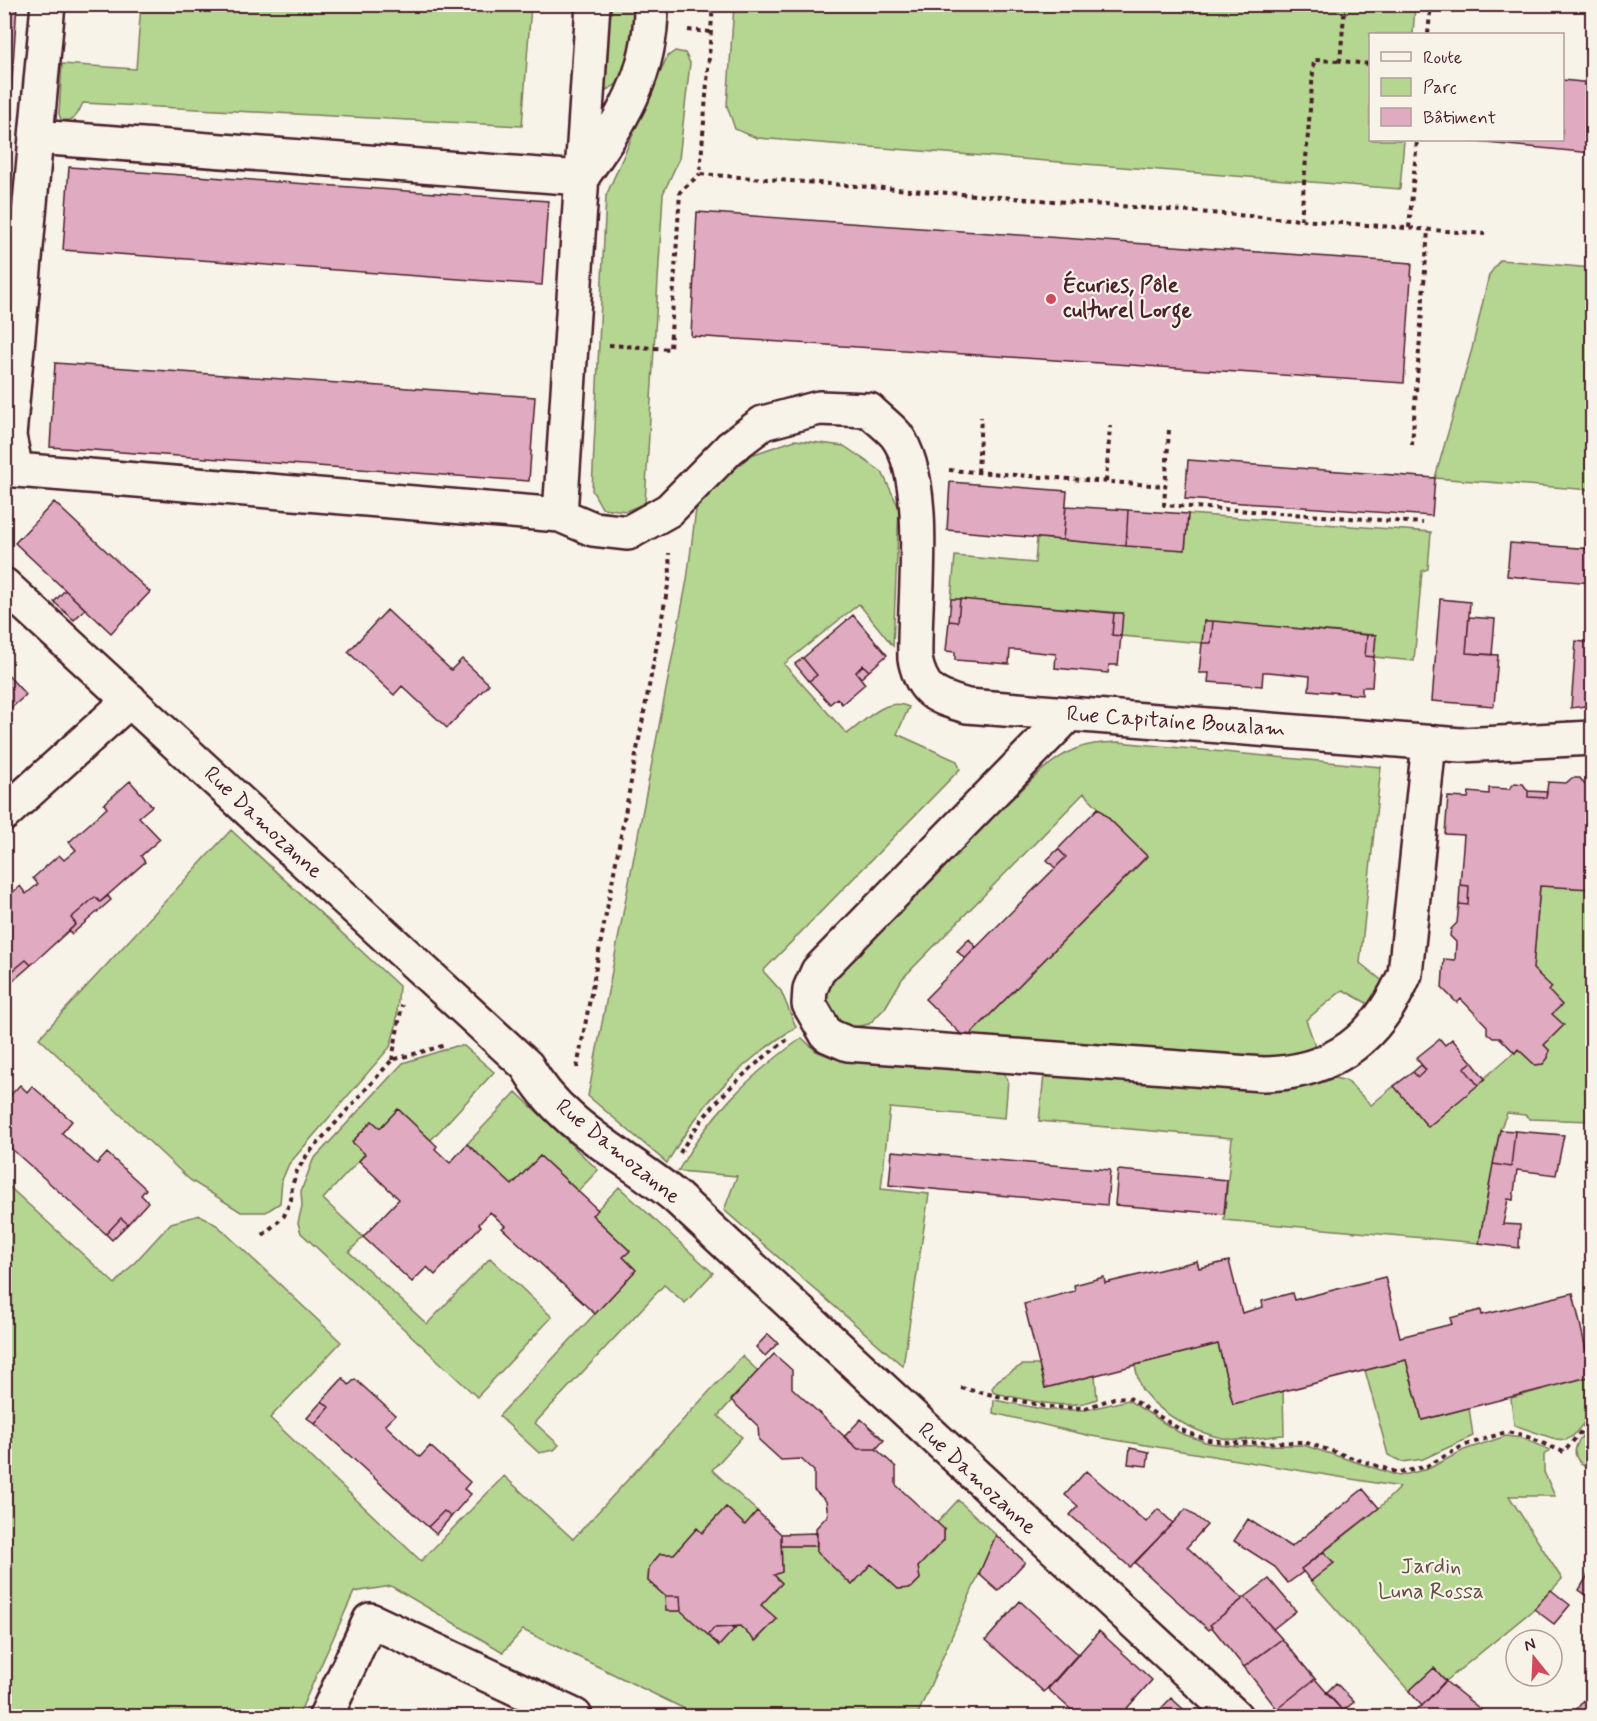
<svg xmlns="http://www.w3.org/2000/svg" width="1597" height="1721" font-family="Mynerve,sans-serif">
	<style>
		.green { fill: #b4d691; stroke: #7f7a5e; stroke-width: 1.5 }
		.building { fill: #e0aac1; stroke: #4a1f2b; stroke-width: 1.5 }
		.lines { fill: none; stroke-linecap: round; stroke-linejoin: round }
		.minor-casing { stroke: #4a1f2b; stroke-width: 38 }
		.path { stroke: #4a1f2b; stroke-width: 4; stroke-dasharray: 4.5 4.5; stroke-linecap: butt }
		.minor { stroke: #f7f3e8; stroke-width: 33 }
		.poi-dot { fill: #d1495b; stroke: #f7f3e8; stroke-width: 2 }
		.labels { text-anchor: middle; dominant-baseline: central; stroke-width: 4.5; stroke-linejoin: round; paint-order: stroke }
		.poi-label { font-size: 22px; font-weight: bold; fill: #4a1f2b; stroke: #f7f3e8; text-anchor: start }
		.street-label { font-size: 22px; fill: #4a1f2b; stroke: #f7f3e8 }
		.park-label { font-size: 22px; fill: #644d44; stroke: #f7f3e8 }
	</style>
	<rect width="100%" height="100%" fill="#f7f3e8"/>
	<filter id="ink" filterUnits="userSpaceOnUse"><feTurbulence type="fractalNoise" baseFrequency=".0167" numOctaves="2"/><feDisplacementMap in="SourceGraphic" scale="12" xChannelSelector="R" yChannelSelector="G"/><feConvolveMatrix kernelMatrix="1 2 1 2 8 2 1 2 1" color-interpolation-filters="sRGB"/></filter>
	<g filter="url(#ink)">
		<path class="green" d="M141,5H531L522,126L83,103C77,115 76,122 61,120L59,114L62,64L136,69Z
			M610,5H635C634,25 632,65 619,82C616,86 607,89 603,92Z
			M734,5H1415L1413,34H1370V140H1404L1400,189L757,138L735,129L727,106Z
			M675,51L685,53L690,63L679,159L663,194L645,503L626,511L602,508L592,490L606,196L667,57Z
			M1500,260L1592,268V490L1435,478L1472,349L1489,275Z
			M795,440L844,446L882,472L899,508L893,646L859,604L784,664L847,734C865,721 886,696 909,707L897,734L957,761L960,769L763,971L781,991L796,1027C738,1064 701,1103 667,1163L588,1096L687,580L696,509L713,488L751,455Z
			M1188,514L1431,532L1428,569L1422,571L1414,661L1374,657L1376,635L1205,621L1202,643L1121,636L1122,613L951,599L955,556L1035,563L1037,538L1185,550Z
			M1118,742L1381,767L1360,963L1385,983L1372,1006L1343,990L1306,1020L1317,1051L1291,1060L966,1039L1147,857L1084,793L902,979L885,1008L869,1024L850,1028L838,1024L826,1007L829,984L843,961L1040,772C1068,749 1082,743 1118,742Z
			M231,830L399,986L396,1026L390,1047L289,1164L282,1180L280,1203L266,1212H241L190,1180L39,1038Z
			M1540,886L1592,889V1121L1530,1119L1525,1115L1507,1113L1500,1130L1479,1243L1224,1220L1232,1138L1039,1121L1044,1075L1326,1076L1347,1081L1371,1105L1394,1086L1428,1127L1518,1049L1535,1065L1543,1064L1548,1058L1549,1050L1544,1045L1552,1014L1549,991L1551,987L1533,969Z
			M802,1038L816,1051L833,1058L1002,1070L1008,1080L1005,1118L890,1108L881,1189L929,1194L903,1366L724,1210L737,1176L678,1171C709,1115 750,1075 802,1038Z
			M456,1046H464L494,1072L431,1140L398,1109L380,1128L372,1121L353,1142L365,1154L323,1199L363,1237L349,1252L427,1324L490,1258L552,1317L477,1397L301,1233L298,1223L302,1206L301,1191L313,1160L403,1063Z
			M516,1092L598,1170L578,1191L540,1156L512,1185L467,1144Z
			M4,1182L115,1284L171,1223L200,1215L218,1226L341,1342L270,1418L421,1561L504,1476L573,1539L742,1356L758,1371L718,1416L742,1437L712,1470L757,1511L745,1525L726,1507L702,1533L697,1528L674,1554H660L649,1567L648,1581L665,1596L667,1611H681L719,1645L736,1627L740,1626L756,1641L776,1619L761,1605L782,1583L774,1575L782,1571L781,1546H817V1552L852,1585L871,1564L898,1589L911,1588L920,1579L918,1567L944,1540V1529L937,1523L958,1500L996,1535L917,1716H699L523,1630L503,1652L391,1586L354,1592L298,1716H5Z
			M619,1187L713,1273L685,1303L664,1285L535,1423L559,1445L554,1450L539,1453L499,1416L636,1270L623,1257L629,1250L592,1215Z
			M1218,1344L1233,1403L1283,1391L1284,1435C1269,1436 1253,1440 1237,1440C1204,1438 1163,1417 1143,1391C1138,1385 1137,1373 1135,1365Z
			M1406,1360L1422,1420L1469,1408L1473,1436L1423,1459L1402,1462L1388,1455L1365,1370Z
			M1022,1365H1039L1045,1388L1095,1375L1097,1399C1066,1412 1027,1399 994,1393L992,1388L998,1380Z
			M1592,1376V1413L1573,1436L1566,1440L1555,1439L1514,1425L1511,1398Z
			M994,1400L1047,1410H1086L1128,1400L1180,1433L1208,1443L1237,1446L1303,1445L1399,1476L1428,1469L1464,1450L1506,1436L1522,1438L1550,1450L1544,1455V1472L1555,1496H1509L1562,1579L1534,1609L1446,1681L1434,1668L1409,1691L1311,1581L1334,1563L1324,1552L1379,1508L1400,1487L1091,1436L993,1413Z
			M1592,1423V1472C1564,1455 1576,1444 1592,1423Z"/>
		<path class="building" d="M4,4H17L5,186H4Z
			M1562,80L1592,83V153L1466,141L1562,140Z
			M69,167L548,201L542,285L63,250Z
			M697,212L1412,263L1404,383L691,336Z
			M55,363L535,397L529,481L50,447Z
			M1188,460L1435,478L1432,516L1185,499Z
			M950,482L1067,491L1063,540L947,530Z
			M54,502L150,592L111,633L15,543Z
			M1066,506L1128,510L1126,546L1063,540Z
			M1128,510L1188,514L1185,550L1126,546Z
			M1510,543L1592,549V583L1507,576Z
			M65,590L85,609L74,620L54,602Z
			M951,599H960L958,622L949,621Z
			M960,599L1114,613L1112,635L1121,636L1118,665H1109L1108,673L1055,668L1056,654L1017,650H1010L1009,664L955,660V652L946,651L949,621L958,622Z
			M1440,599L1470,602L1466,653L1498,655L1494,706L1432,701Z
			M387,610L451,670L462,659L489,684L447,728L402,686L394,695L348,652Z
			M1114,613H1123L1121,636L1112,635Z
			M853,615L887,655L869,671L863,665L856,672L865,684L842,704L837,698L830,704L809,681L817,675L803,658Z
			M1469,617L1495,619L1492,655L1466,653Z
			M1204,621H1213L1211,643H1202Z
			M1213,621L1367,635L1365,656L1374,657L1372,687H1362V695L1309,690L1310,676L1268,672H1263L1262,686L1208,682L1209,673H1199L1202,643H1211Z
			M1367,635H1376L1374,657L1365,656Z
			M1576,641L1592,643V705L1571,708Z
			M803,658L817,675L809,681L795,664Z
			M863,665L869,671L861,678L856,672Z
			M4,671L26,695L4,714Z
			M1572,778H1580L1585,785H1592V889L1540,886L1533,969L1552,987L1549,991L1562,1005L1552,1014L1564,1025L1544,1045L1549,1050L1548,1058L1543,1064L1535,1065L1518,1049L1515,1053L1500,1038H1493L1487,1033V1026L1461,999L1457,1003L1442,988L1444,959L1455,960L1456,942L1450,936L1451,929L1457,923L1459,904L1468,905L1469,886L1460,885L1464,835L1445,834L1448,797L1468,798L1469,792L1489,794V788L1509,789L1515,783L1523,784L1528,791V797L1546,798L1548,782L1566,783Z
			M130,781L152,806L139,817L160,839L141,856L145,862L100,902L95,897L71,918L76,924L31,965L26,960L4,978V900L20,886L26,894L38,884L33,878L59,855L64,860L76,850L69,842L107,808L104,804Z
			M1528,791L1547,792L1546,798L1528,797Z
			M1098,808L1147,856L966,1039L925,999L1066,857L1058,849Z
			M1058,849L1066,857L1055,868L1047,860Z
			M1460,885L1469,886L1468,905L1459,904Z
			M108,896L111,900L72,934L69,931L76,924L71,918L95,897L100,902Z
			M969,939L976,947L965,959L957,951Z
			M26,960L31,965L8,985L4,978Z
			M1440,1039L1445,1045L1452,1039L1472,1062L1464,1068L1478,1085L1428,1127L1394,1086L1413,1072L1418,1077L1426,1070L1416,1058Z
			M1472,1062L1485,1079L1478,1085L1464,1068Z
			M1421,1065L1426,1070L1418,1077L1413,1072Z
			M20,1085L27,1092L32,1086L72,1121L62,1133L97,1164L107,1153L146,1189L141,1195L148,1202L128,1224L121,1218L106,1234L4,1142V1117L7,1114L4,1102Z
			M398,1109L437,1146L435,1149L450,1163L467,1144L512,1185L540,1156L598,1210L592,1215L630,1251L623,1257L636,1270L595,1314L502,1228L505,1226L490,1212L479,1224L481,1226L435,1275L427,1267L412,1282L363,1237L399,1199L359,1161L365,1154L352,1142L372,1121L380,1128Z
			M1500,1130L1515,1131L1511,1167L1493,1164Z
			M1515,1131L1564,1135L1556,1175L1517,1170L1513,1200L1508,1199L1503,1224L1520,1225L1519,1248L1479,1243L1493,1164L1511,1167Z
			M892,1151L1110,1170L1107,1205L889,1185Z
			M1118,1170L1227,1180L1224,1214L1115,1205Z
			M121,1218L128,1224L112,1240L106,1234Z
			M1197,1261L1199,1268L1229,1261L1242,1313L1263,1307L1262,1301L1292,1293L1294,1300L1385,1277L1400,1337L1452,1324L1450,1318L1481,1310L1482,1315L1573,1293L1592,1376L1422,1420L1406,1360L1233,1404L1218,1344L1045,1388L1024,1304L1075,1291L1074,1285L1104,1277L1105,1283Z
			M768,1334L778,1343L765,1356L756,1347Z
			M774,1354L792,1370V1388L858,1449H876L896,1467V1485L944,1529V1540L918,1567L920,1579L911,1588L898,1589L871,1564L852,1585L817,1552L816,1528L828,1515L826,1501L814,1490V1471L801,1459L781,1460L759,1440L758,1426L731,1400Z
			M343,1378L349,1385L355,1379L395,1415L385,1425L420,1457L430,1446L470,1482L464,1489L471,1494L451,1517L444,1511L428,1527L315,1424L329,1407L322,1401Z
			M322,1401L329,1407L315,1424L307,1418Z
			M861,1419L884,1440L876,1449H858L844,1437Z
			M1130,1448L1149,1452L1147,1466L1128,1464Z
			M1086,1471L1146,1522L1158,1509L1173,1523L1130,1567L1070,1515L1078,1506L1065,1495Z
			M1363,1489L1379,1508L1301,1569L1303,1572L1288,1583L1275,1567L1234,1541L1248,1519L1291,1547Z
			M726,1507L745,1525L757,1511L781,1534L782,1572L774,1575L782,1583L761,1605L777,1619L755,1641L740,1626L714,1628L708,1635L681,1611L680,1596H665L648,1581L649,1567L660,1554H674L697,1528L702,1533Z
			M1186,1509L1207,1525L1187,1547L1243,1599L1210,1625L1212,1627L1209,1630L1135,1563Z
			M444,1511L451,1517L436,1534L428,1527Z
			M817,1533V1546H781V1534Z
			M996,1535L1025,1562L998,1591L979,1574Z
			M1324,1552L1334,1563L1311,1581L1301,1569Z
			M1592,1568V1599L1579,1590Z
			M1269,1579L1296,1611L1273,1629L1245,1597Z
			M1551,1590L1570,1605L1554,1624L1534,1609Z
			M665,1596H680L681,1611H666Z
			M1245,1597L1282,1639L1244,1667L1210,1625Z
			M1020,1601L1078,1654L1044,1692L986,1640Z
			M736,1627L719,1646L708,1635L714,1628Z
			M1099,1631L1152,1680L1120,1716H1078L1048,1689Z
			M1282,1639L1315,1679L1277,1709L1244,1667Z
			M1434,1668L1446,1681L1422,1706L1409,1691Z
			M1315,1679L1342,1710L1335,1716H1283L1277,1709Z
			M1445,1681L1489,1716H1419L1415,1710L1422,1706Z
			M1336,1683L1354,1702L1343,1711L1348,1716H1335L1342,1710L1326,1693Z
			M1171,1698L1191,1716H1154Z
			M1584,1700L1592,1707V1716H1574L1572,1715Z"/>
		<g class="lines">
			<defs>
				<path id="minor" d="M48,4L9,436L16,470L560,515L593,529L628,533L669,510L730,448L763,423L819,408L869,410C877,418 888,426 896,435C931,481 913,601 915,659C922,693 936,697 967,706L1461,745L1592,738
					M36,137L581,178
					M582,177C621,121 652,75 651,4
					M560,515L593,4
					M4,585L527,1066C559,1125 625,1155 676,1197L1235,1716
					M1069,714L818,971L810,989L809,1004L827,1035L848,1044L1263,1074C1334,1073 1378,1037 1405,974L1429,743
					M4,814L130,700
					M326,1716L370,1620L575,1716"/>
			</defs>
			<use href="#minor" class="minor-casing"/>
			<path class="path" d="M713,4L700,174L1485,234
				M1345,4L1340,61L1370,64
				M688,30L711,32
				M1428,34L1431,4
				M1301,220L1314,60L1340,61
				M1409,228L1417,140
				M609,345L670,349L680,192L700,174
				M1169,430L1164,505L1423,523
				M1412,445L1428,230
				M949,470L1165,486
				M978,472L981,417
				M1106,482L1110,426
				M392,1060L402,1005
				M577,1068L670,575L669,553
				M680,1153C705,1108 745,1070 787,1040
				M263,1235L284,1216L291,1200L292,1186L297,1171L307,1155L392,1060L446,1045
				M961,1388L1048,1407L1086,1408L1114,1398L1128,1397L1181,1430L1209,1440L1237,1443L1304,1442L1399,1473L1427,1466L1463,1446L1506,1432L1523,1435L1564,1452L1592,1418"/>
			<use href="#minor" class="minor"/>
		</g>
	</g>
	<circle class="poi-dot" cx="1051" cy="299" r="6"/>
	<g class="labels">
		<g class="poi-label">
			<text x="1063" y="286">Écuries, Pôle<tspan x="1063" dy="25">culturel Lorge</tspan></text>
		</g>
		<g class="street-label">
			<text transform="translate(1176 722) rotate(4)">Rue Capitaine Boualam</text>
			<text transform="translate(263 823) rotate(43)">Rue Damozanne</text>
			<text transform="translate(618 1152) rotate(39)">Rue Damozanne</text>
			<text transform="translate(977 1479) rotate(43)">Rue Damozanne</text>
		</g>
		<g class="park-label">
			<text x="1431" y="1567">Jardin<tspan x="1431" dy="25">Luna Rossa</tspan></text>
		</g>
	</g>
	<rect width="1597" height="1721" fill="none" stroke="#f7f3e8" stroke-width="24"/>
	<rect x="12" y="12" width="1573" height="1697" fill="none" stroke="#4a1f2b" stroke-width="2" filter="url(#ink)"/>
	<rect x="1369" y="33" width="195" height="108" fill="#f7f3e8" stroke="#b29e9c" stroke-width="1.5"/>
	<rect x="1381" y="52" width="30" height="9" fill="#f7f3e8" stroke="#b29e9c" stroke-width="1.5"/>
	<text x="1423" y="63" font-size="18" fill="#4a1f2b">Route</text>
	<rect x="1381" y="78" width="30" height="18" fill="#b4d691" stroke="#b29e9c" stroke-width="1.5"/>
	<text x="1423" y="93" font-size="18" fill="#4a1f2b">Parc</text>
	<rect x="1381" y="108" width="30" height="18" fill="#e0aac1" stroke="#b29e9c" stroke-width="1.5"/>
	<text x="1423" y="123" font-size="18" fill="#4a1f2b">Bâtiment</text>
	<g transform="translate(1534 1658) rotate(342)"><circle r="28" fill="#f7f3e8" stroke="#b29e9c" stroke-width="1.5"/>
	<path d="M0-4.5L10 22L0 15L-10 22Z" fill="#d1495b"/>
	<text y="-9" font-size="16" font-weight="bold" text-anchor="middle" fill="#4a1f2b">N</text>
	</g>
</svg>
